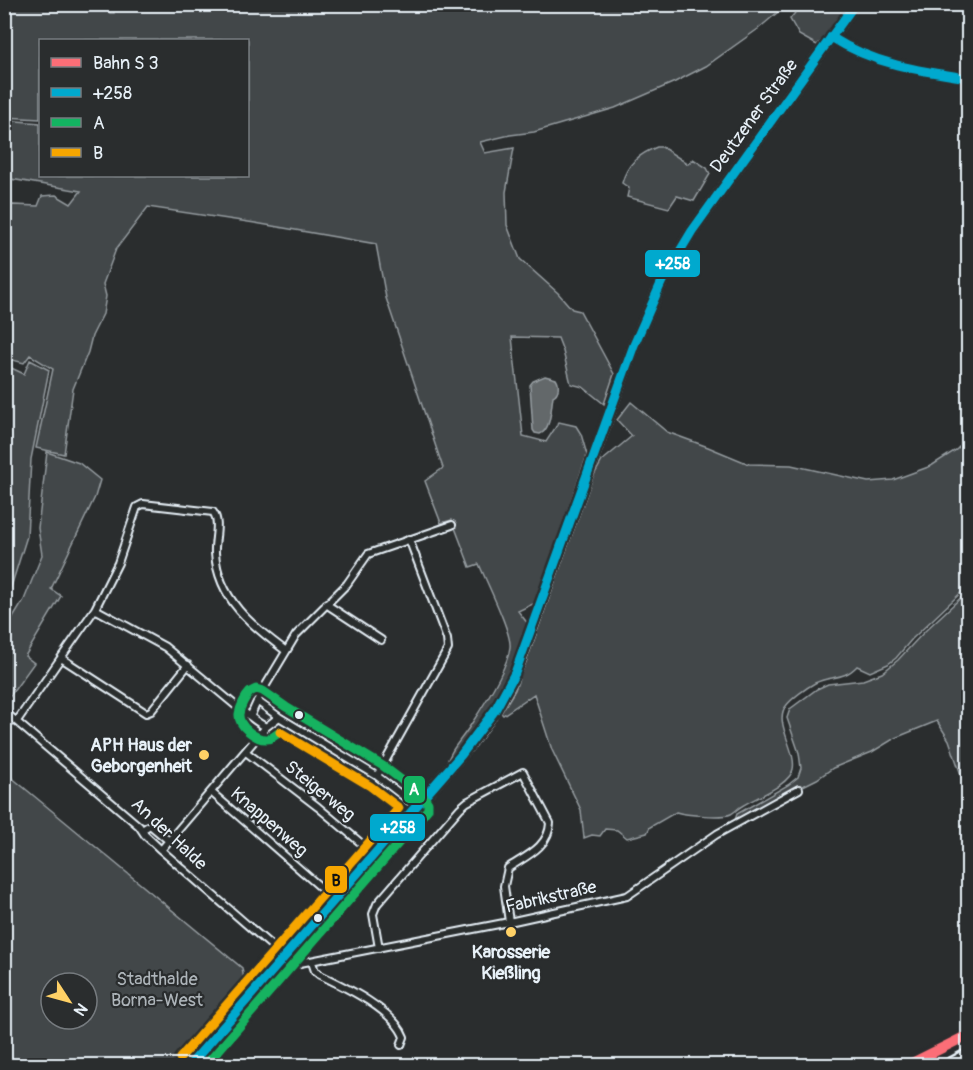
<svg xmlns="http://www.w3.org/2000/svg" width="973" height="1070" font-family="Pangolin,sans-serif">
	<style>
		.green { fill: #424648; stroke: #959ca0; stroke-width: 1.5; fill-rule: evenodd }
		.water { fill: #63686b; stroke: #989fa3; stroke-width: 1.5 }
		.lines { fill: none; stroke-linecap: round; stroke-linejoin: round }
		.street-casing { stroke: #e8f1f8; stroke-width: 10 }
		.secondary-casing { stroke: #e8f1f8; stroke-width: 13 }
		.primary-casing { stroke: #e8f1f8; stroke-width: 14 }
		.street { stroke: #2a2d2e; stroke-width: 6 }
		.secondary { stroke: #2a2d2e; stroke-width: 8 }
		.primary { stroke: #2a2d2e; stroke-width: 9 }
		.bus-1-casing { stroke: #2a2d2e; stroke-width: 14 }
		.bus-2-casing { stroke: #2a2d2e; stroke-width: 14 }
		.bus-3-casing { stroke: #2a2d2e; stroke-width: 14 }
		.bus-1 { stroke: #00a9ce; stroke-width: 9 }
		.bus-2 { stroke: #13b361; stroke-width: 9 }
		.bus-3 { stroke: #f7a600; stroke-width: 9 }
		.rail-1-casing { stroke: #2a2d2e; stroke-width: 15 }
		.rail-1 { stroke: #fb6e77; stroke-width: 10 }
		.bus-dot { fill: #e8f1f8; stroke: #2a2d2e; stroke-width: 2 }
		.poi-dot { fill: #ffd166; stroke: #2a2d2e; stroke-width: 2 }
		.labels { text-anchor: middle; dominant-baseline: central; stroke-width: 4.5; stroke-linejoin: round; paint-order: stroke }
		.street-label { font-size: 18px; fill: #e8f1f8; stroke: #2a2d2e }
		.poi-label { font-size: 18px; font-weight: bold; fill: #e8f1f8; stroke: #2a2d2e; text-anchor: end }
		.park-label { font-size: 18px; fill: #aeb5ba; stroke: #2a2d2e }
		.line-badge { stroke: #2a2d2e; stroke-width: 2 }
		.badge-label { font-size: 16px; text-anchor: middle; font-weight: bold; fill: #fff }
		.pale-badge-label { font-size: 16px; text-anchor: middle; font-weight: bold; fill: #111 }
	</style>
	<rect width="100%" height="100%" fill="#2a2d2e"/>
	<filter id="ink" filterUnits="userSpaceOnUse"><feTurbulence type="fractalNoise" baseFrequency=".0167" numOctaves="2"/><feDisplacementMap in="SourceGraphic" scale="12" xChannelSelector="R" yChannelSelector="G"/><feConvolveMatrix kernelMatrix="1 2 1 2 8 2 1 2 1" color-interpolation-filters="sRGB"/></filter>
	<g filter="url(#ink)">
		<path class="green" d="M802,4H847V5L823,39L817,45L799,35L790,19Z
			M5,5H110V13H114L112,5H783L778,12L758,29L706,66L675,82L615,108L534,132L510,135L480,142L485,153L514,148L506,192L507,225L520,259L558,293L572,309L580,311L614,374L604,404L583,387L571,384L563,351L558,338L512,337L523,436L546,442L559,422L576,426L581,434L587,455L535,603L518,611L528,624L511,675L499,701L446,766C449,751 462,739 470,726C482,708 508,668 510,647C512,633 486,581 479,564L470,567L452,520L441,523L425,481L443,468L386,298L376,244L255,223L148,207L116,249L103,284L106,296L103,314L92,336L88,352L73,389L64,454L36,448L53,369L30,355L24,363L5,358V207L13,205L38,206L42,196L56,195L71,204L81,191L5,178V120L40,123V176H248V40H40V119L5,117Z
			M657,147H662L688,164L693,159L707,168L710,174L694,201L677,196L669,208L627,197L629,188L622,183C627,164 639,154 657,147Z
			M30,360L49,370L31,459L27,536L5,606V365L24,374Z
			M631,402L667,432L708,447L749,464L791,465L868,482L893,480L931,466L956,450L968,438V586L912,639L896,658L888,664L870,672L857,666C843,681 830,675 815,683C806,688 792,698 786,706C773,721 797,751 793,769C790,785 756,797 742,806C738,808 735,812 731,814C723,818 686,815 676,812L650,827L647,833L627,838L617,830L605,829L600,836L592,835L584,838L581,810L552,750L534,694L503,715L501,713L515,690L593,477L602,461L632,436L617,420Z
			M47,452L79,463L100,480L95,497L51,589L61,596L25,656L34,663L5,703V631L24,600L42,555L38,528Z
			M968,591V795L949,740L937,721L895,738L872,752L833,768L817,779L735,820L737,814L788,785L798,777L801,768L799,753L787,718L790,709L817,689L828,684L863,680L882,673L898,660L925,631Z
			M5,772L242,968L246,993L183,1065H5ZM51,983H87V1019H51Z"/>
		<path class="water" d="M545,376L556,379C560,385 559,393 553,396C551,408 551,430 540,434L535,433L533,430L530,385L533,381Z"/>
		<g class="lines">
			<defs>
				<path id="street" d="M831,37C870,66 922,71 968,78
					M326,604L381,640
					M95,609L165,647L241,710C249,715 257,723 266,727L279,717
					M61,658L146,713L151,711L188,665
					M257,701L279,717L377,776L416,806
					M4,711L139,826L145,835L161,850L282,955L295,964L509,922L627,896L717,834L799,789
					M251,715L260,695L296,635L347,584L368,554L452,525
					M17,721L95,609L118,563L137,507L143,504L213,512C221,522 214,540 215,553C218,599 252,626 286,651
					M246,752L318,807L374,854
					M377,776L448,649L447,639L409,539
					M211,792L334,899
					M142,830L150,825L169,841
					M161,850L266,727
					M379,948L373,914L377,904L460,808L467,802L523,772L550,823C549,847 526,856 508,868L504,886L509,922
					M312,962L315,971L320,975C345,987 394,1010 404,1037L401,1045"/>
				<path id="secondary" d="M189,1066L461,755C487,724 506,697 521,659L634,345L662,281L692,231L855,4"/>
				<path id="primary" d="M946,1066L968,1054"/>
			</defs>
			<use href="#street" class="street-casing"/>
			<use href="#secondary" class="secondary-casing"/>
			<use href="#primary" class="primary-casing"/>
			<use href="#street" class="street"/>
			<use href="#secondary" class="secondary"/>
			<use href="#primary" class="primary"/>
			<defs>
				<path id="bus-1" d="M831,37C873,64 919,71 968,78
					M189,1066L461,755L495,710L515,673L634,345L662,281L692,231L855,4"/>
				<path id="bus-2" d="M205,1066L428,809V803L424,797L383,766L286,707L263,691L256,689L250,692C245,697 240,707 239,714C238,726 256,740 267,739C272,739 276,734 280,732"/>
				<path id="bus-3" d="M180,1058L399,808L370,786L280,732"/>
			</defs>
			<use href="#bus-1" class="bus-1-casing"/>
			<use href="#bus-2" class="bus-2-casing"/>
			<use href="#bus-3" class="bus-3-casing"/>
			<use href="#bus-1" class="bus-1"/>
			<use href="#bus-2" class="bus-2"/>
			<use href="#bus-3" class="bus-3"/>
			<defs>
				<path id="rail-1" d="M906,1066L968,1035"/>
			</defs>
			<use href="#rail-1" class="rail-1-casing"/>
			<use href="#rail-1" class="rail-1"/>
		</g>
	</g>
	<g class="bus-dot">
		<circle cx="299" cy="715" r="5"/>
		<circle cx="318" cy="918" r="5"/>
	</g>
	<g class="poi-dot">
		<circle cx="204" cy="755" r="6"/>
		<circle cx="511" cy="932" r="6"/>
	</g>
	<g class="labels">
		<g class="street-label">
			<text transform="translate(754 116) rotate(-54)">Deutzener Straße</text>
			<text transform="translate(320 791) rotate(39)">Steigerweg</text>
			<text transform="translate(269 822) rotate(41)">Knappenweg</text>
			<text transform="translate(169 834) rotate(43)">An der Halde</text>
			<text transform="translate(551 897) rotate(-13)">Fabrikstraße</text>
		</g>
		<g class="poi-label">
			<text x="192" y="745">APH Haus der<tspan x="192" dy="21">Geborgenheit</tspan></text>
			<text x="511" y="952" text-anchor="middle">Karosserie<tspan x="511" dy="21">Kießling</tspan></text>
		</g>
		<g class="park-label">
			<text x="157" y="979">Stadthalde<tspan x="157" dy="21">Borna-West</tspan></text>
		</g>
	</g>
	<g class="line-badge">
		<rect x="644" y="249" width="57" height="29" rx="6" fill="#00a9ce"/>
		<rect x="403" y="775" width="23" height="29" rx="6" fill="#13b361"/>
		<rect x="369" y="813" width="57" height="29" rx="6" fill="#00a9ce"/>
		<rect x="324" y="865" width="24" height="29" rx="6" fill="#f7a600"/>
	</g>
	<g class="badge-label">
		<text x="673" y="269">+258</text>
		<text x="414" y="795">A</text>
		<text x="398" y="833">+258</text>
	</g>
	<g class="pale-badge-label">
		<text x="336" y="886">B</text>
	</g>
	<rect width="973" height="1070" fill="none" stroke="#2a2d2e" stroke-width="24"/>
	<rect x="12" y="12" width="949" height="1046" fill="none" stroke="#e8f1f8" stroke-width="2" filter="url(#ink)"/>
	<rect x="39" y="39" width="210" height="138" fill="#2a2d2e" stroke="#767b7f" stroke-width="1.5"/>
	<rect x="51" y="58" width="30" height="9" fill="#fb6e77" stroke="#767b7f" stroke-width="1.5"/>
	<text x="93" y="69" font-size="18" fill="#e8f1f8">Bahn S 3</text>
	<rect x="51" y="88" width="30" height="9" fill="#00a9ce" stroke="#767b7f" stroke-width="1.5"/>
	<text x="93" y="99" font-size="18" fill="#e8f1f8">+258</text>
	<rect x="51" y="118" width="30" height="9" fill="#13b361" stroke="#767b7f" stroke-width="1.5"/>
	<text x="93" y="129" font-size="18" fill="#e8f1f8">A</text>
	<rect x="51" y="148" width="30" height="9" fill="#f7a600" stroke="#767b7f" stroke-width="1.5"/>
	<text x="93" y="159" font-size="18" fill="#e8f1f8">B</text>
	<g transform="translate(69 1001) rotate(126)"><circle r="28" fill="#2a2d2e" stroke="#767b7f" stroke-width="1.5"/>
	<path d="M0-4.5L10 22L0 15L-10 22Z" fill="#ffd166"/>
	<text y="-9" font-size="16" font-weight="bold" text-anchor="middle" fill="#e8f1f8">N</text>
	</g>
</svg>
